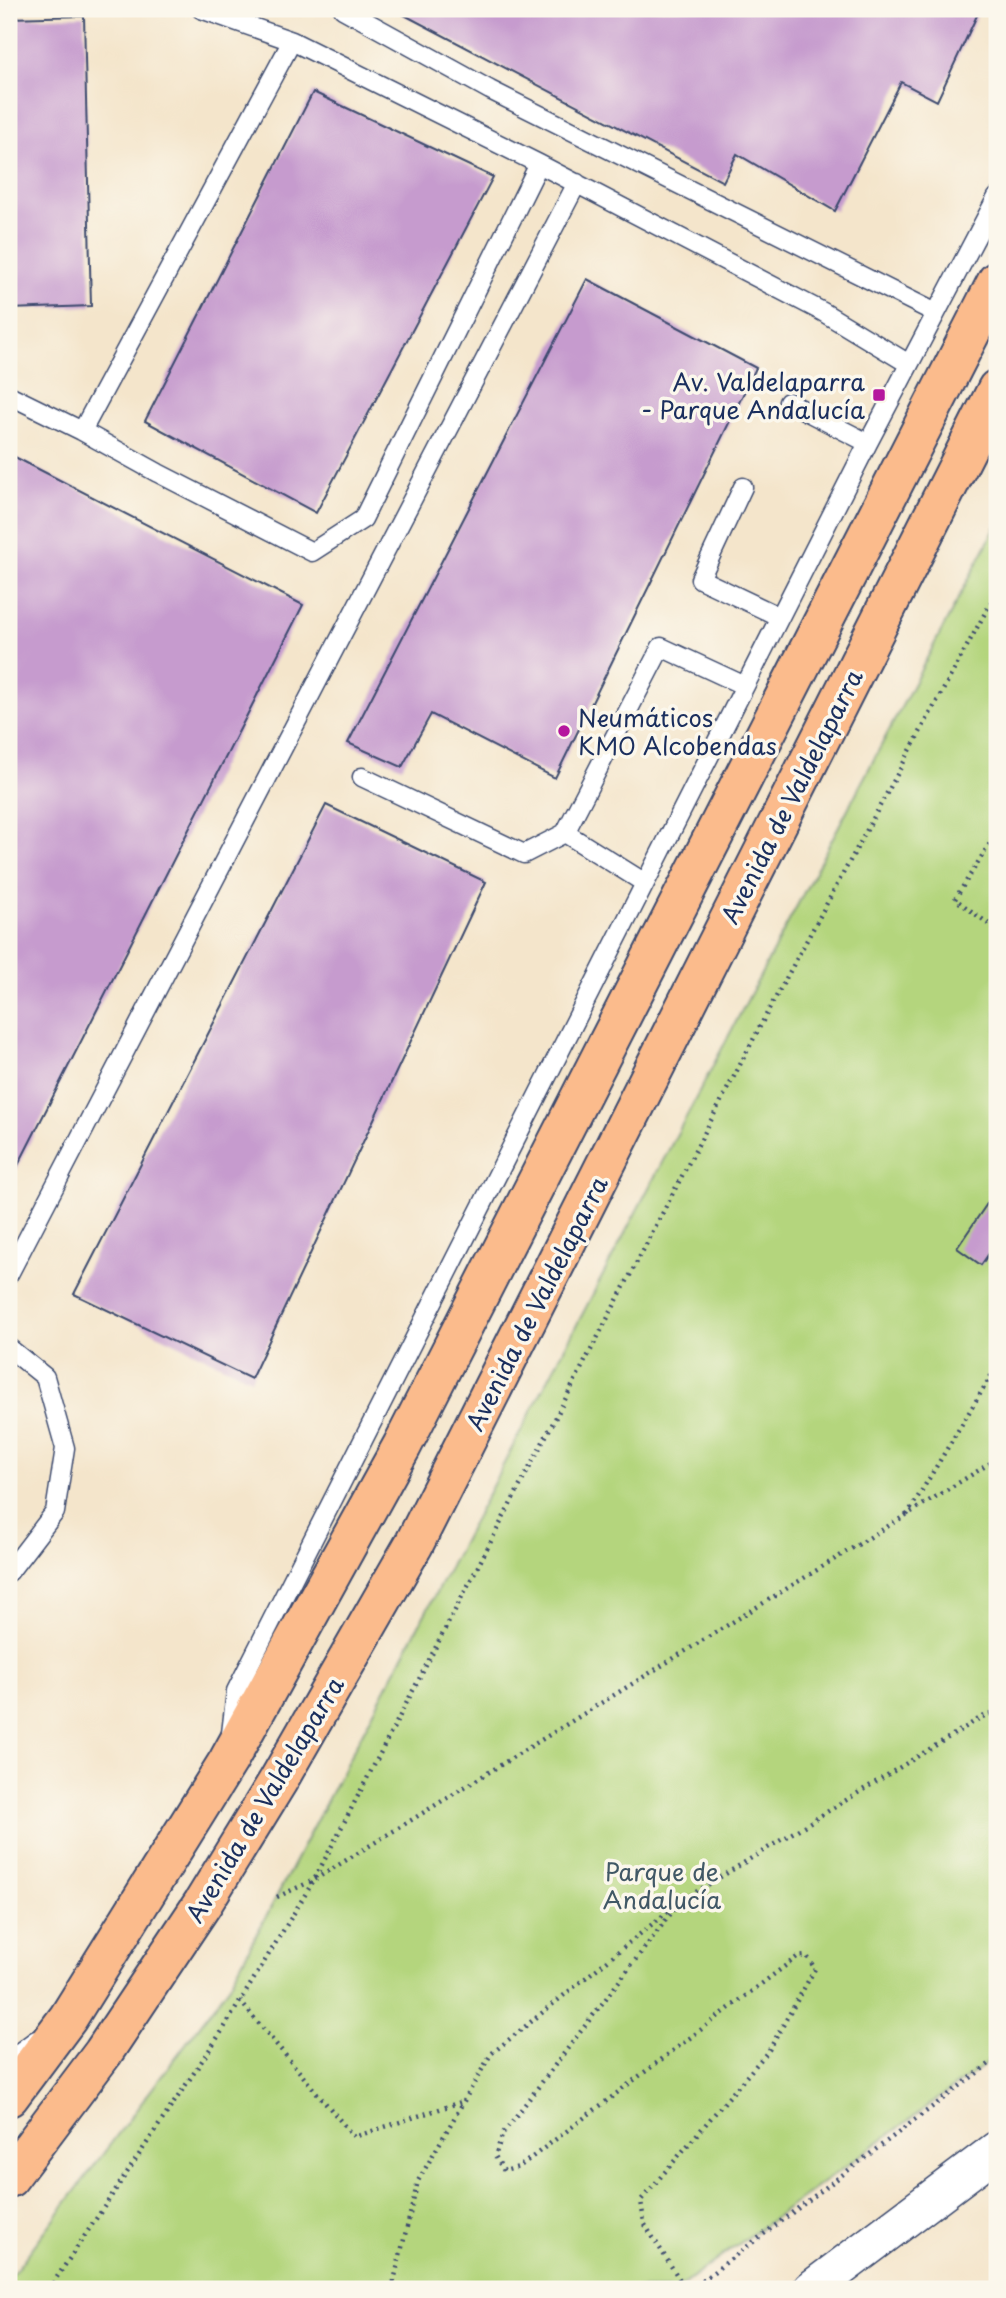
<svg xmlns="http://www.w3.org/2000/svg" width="1006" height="2298" font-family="'Playpen Sans',sans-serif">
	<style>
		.green { fill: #b4d57d; stroke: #68826e; stroke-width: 2 }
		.building { fill: #c69bce }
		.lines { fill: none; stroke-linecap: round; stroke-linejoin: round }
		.service-casing { stroke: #3c4a6e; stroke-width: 21 }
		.minor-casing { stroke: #3c4a6e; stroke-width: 40 }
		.trunk-casing { stroke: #3c4a6e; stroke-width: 42 }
		.path { stroke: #3c4a6e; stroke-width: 4.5; stroke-dasharray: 2 5; stroke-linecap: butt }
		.service { stroke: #fff; stroke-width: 18 }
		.minor { stroke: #fff; stroke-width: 37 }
		.trunk { stroke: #fbbb8c; stroke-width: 38 }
		.poi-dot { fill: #b5179e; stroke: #fbf7ec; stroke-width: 2.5 }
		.labels { text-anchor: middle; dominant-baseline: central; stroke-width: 7; stroke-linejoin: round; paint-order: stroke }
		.poi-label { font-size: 24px; fill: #1b2f5e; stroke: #fbf7ec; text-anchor: end }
		.street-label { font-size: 24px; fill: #1b2f5e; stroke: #fbf7ec }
		.park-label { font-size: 24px; fill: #415866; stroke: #fbf7ec }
	</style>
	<rect width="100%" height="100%" fill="#fbf7ec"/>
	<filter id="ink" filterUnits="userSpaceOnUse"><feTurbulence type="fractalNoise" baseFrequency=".0143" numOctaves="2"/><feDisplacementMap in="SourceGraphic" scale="14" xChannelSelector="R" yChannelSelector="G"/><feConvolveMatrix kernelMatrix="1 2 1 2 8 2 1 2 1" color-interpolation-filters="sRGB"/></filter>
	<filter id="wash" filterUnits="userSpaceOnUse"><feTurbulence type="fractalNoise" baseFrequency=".00686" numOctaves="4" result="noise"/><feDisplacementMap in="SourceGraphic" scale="28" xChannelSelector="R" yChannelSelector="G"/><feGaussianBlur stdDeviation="1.57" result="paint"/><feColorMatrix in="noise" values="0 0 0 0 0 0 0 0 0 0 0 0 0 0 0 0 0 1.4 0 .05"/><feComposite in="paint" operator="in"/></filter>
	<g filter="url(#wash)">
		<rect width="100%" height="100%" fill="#f4e5cb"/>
		<path class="green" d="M997,525V2056L677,2289H9V2279L230,1985Z"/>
		<g id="blocks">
			<path class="building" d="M393,9H980L937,101L901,82L835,211L737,154L723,182Z
				M84,16L91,306L9,309V18Z
				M313,92L493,177L316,513L145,421Z
				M587,279L756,368L555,778L431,714L402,767L348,743Z
				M9,454L303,605L9,1183Z
				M326,805L486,882L251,1379L74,1294Z
				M997,1189V1242L981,1265L957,1248Z"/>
		</g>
	</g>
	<g filter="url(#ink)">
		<use href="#blocks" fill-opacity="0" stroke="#3c4a6e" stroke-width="2"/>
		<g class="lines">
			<defs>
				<path id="service" d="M201,9L292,41L539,164L823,312L909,364
					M343,9L490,90L936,313
					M9,395L82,431L292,41
					M788,402L868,443
					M82,431L158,473L312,552L363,519L539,164
					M743,487L700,579L780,617
					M362,777L524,854L565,833
					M645,883L565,833L661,647L745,686
					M9,1274L577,183
					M9,1348L45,1377L65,1448L55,1512L9,1572
					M231,1733L236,1691L868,443L997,197
					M9,2060L36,2040"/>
				<path id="minor" d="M812,2289L997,2150"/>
				<path id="trunk" d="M9,2097L68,2018L228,1761L402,1446L997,281
					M9,2178L103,2053L203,1903L278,1781L414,1544L997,389"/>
			</defs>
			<use href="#service" class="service-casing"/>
			<use href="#minor" class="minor-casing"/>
			<use href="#trunk" class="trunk-casing"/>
			<path class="path" d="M997,832L955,899L997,930
				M907,1515L997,1366
				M277,1897L314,1880L997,1459
				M678,1903L982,1717L997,1712
				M679,1903L503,2133L495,2156L504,2171L519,2167L797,1957L807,1956L815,1969L769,2050L641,2200L644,2223L683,2285
				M240,2001L354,2137L464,2101
				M49,2289L224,2028L314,1880L765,1017L997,591
				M392,2289L418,2181L491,2054L671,1909
				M691,2289L997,2058"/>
			<use href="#service" class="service"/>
			<use href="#minor" class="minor"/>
			<use href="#trunk" class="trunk"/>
		</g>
	</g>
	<g class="poi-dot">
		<rect x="872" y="388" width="14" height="14" rx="3.5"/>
		<circle cx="564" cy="731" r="7"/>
	</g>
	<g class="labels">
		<g class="poi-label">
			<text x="865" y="381">Av. Valdelaparra<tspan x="865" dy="28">- Parque Andalucía</tspan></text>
			<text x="578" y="717" text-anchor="start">Neumáticos<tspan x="578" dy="28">KM0 Alcobendas</tspan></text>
		</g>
		<g class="street-label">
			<text transform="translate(791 796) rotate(-63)">Avenida de Valdelaparra</text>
			<text transform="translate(536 1303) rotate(-63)">Avenida de Valdelaparra</text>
			<text transform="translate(264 1799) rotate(-59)">Avenida de Valdelaparra</text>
		</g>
		<g class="park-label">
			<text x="662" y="1871">Parque de<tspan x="662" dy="28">Andalucía</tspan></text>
		</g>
	</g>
	<rect width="1006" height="2298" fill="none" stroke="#fbf7ec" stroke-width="35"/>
</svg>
